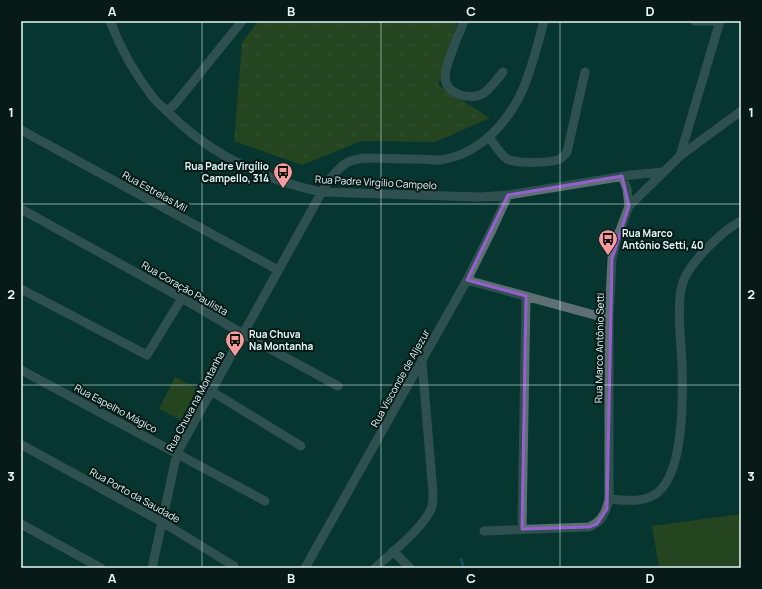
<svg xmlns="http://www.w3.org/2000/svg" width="762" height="589" font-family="Manrope,sans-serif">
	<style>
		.grass { fill: url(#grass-tufts) }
		.garden { fill: #4a550d }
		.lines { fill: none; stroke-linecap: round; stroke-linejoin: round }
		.stream { stroke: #2664a3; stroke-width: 2.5 }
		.minor { stroke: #5e6f74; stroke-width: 9 }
		.marked { fill: none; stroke: #9560cd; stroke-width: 3; stroke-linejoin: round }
		.grid { fill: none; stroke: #e3faf7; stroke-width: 1; stroke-opacity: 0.55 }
		.labels { text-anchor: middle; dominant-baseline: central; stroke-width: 4; stroke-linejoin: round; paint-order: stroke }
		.poi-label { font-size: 10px; font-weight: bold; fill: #e3faf7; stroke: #081a18; text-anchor: start }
		.street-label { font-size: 10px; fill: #e3faf7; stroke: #081a18 }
		.neatline { fill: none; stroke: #e3faf7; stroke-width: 1.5 }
		.grid-label { font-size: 13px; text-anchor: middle; font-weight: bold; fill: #e3faf7 }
	</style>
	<defs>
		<pattern id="grass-tufts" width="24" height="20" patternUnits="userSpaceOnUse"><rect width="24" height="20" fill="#4a550d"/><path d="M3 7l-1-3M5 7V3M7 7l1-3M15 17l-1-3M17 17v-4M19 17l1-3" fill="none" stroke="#646e31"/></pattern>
	</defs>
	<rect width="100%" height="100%" fill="#073631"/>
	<path class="grass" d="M258,21H458L438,85L490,118L435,142L362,141L302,165L234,141L242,43Z"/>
	<path class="garden" d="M175,377L197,388L181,420L159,409Z
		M741,514V568H659L652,526Z"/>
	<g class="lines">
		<path class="stream" d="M461,559L464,568"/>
		<path class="minor" d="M110,21C120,47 134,73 152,96C157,103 165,109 171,115C213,156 265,180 321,192L480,197L508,195L631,175L663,172
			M464,21C459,34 445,65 445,77C445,95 472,101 484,93C491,88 497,79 503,72
			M695,21H714
			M167,111L175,104L242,21
			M21,130L278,270
			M489,137C494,144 500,154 507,159C516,164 551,163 560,159C563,157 565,155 567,152L585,72
			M680,156L720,21
			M622,176L627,189L629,206
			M21,209L182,298L243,334L338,386
			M467,280L609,319
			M21,289L147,355L182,298
			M21,370L265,501
			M211,391L301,446
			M22,445L162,522L234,566
			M609,499C623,500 641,503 654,495C685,477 683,395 682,363C681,341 676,301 683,282C690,262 723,230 741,221
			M21,524L101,568
			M522,529L526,296
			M484,531L589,527C602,522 606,512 609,499V319L612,259L616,241L629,206L680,156L741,111
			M393,551L410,568
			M152,568L177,453L314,206C322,191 332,173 346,163C351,160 358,159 364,158C381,158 399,159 416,159C424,159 432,160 440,160C457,158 471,151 484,141C524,108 531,68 544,21
			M305,568L467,280L493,228L508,195
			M375,568C390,554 427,525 432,506C433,502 433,497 433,493L422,362"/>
	</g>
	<path d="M0 0H762V589H0ZM622,176L629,206L612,259L607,509L597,524L589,527L522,529L526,296L467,280L508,195Z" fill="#073631" fill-opacity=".55" fill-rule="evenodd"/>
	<path class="marked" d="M622,176L629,206L612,259L607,509L597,524L589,527L522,529L526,296L467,280L508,195Z"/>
	<path class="grid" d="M202,21V568M381,21V568M560,21V568M21,204H741M21,385H741"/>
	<defs>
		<symbol id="bus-pin" viewBox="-11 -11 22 30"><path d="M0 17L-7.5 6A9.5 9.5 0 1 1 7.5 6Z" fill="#f59b9c" stroke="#081a18"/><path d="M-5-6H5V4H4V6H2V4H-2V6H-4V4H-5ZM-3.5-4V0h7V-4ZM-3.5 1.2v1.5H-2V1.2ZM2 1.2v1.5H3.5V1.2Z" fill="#111"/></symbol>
	</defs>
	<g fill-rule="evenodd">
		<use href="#bus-pin" x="272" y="161" width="22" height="30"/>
		<use href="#bus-pin" x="597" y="228" width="22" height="30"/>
		<use href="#bus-pin" x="224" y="329" width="22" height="30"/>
	</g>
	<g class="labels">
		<g class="poi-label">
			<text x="269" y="166" text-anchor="end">Rua Padre Virgílio<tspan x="269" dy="12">Campello, 314</tspan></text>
			<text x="622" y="233">Rua Marco<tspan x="622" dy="12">Antônio Setti, 40</tspan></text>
			<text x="249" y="334">Rua Chuva<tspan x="249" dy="12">Na Montanha</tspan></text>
		</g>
		<g class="street-label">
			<text transform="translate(376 182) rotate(3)">Rua Padre Virgílio Campelo</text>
			<text transform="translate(155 191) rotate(29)">Rua Estrelas Mil</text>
			<text transform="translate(185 288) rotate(30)">Rua Coração Paulista</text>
			<text transform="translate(599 348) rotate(-89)">Rua Marco Antônio Setti</text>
			<text transform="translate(400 378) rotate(-61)">Rua Visconde de Aljezur</text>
			<text transform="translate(195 401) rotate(-62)">Rua Chuva na Montanha</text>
			<text transform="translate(116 408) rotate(28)">Rua Espelho Mágico</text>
			<text transform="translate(135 495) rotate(29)">Rua Porto da Saudade</text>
		</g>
	</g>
	<rect width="762" height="589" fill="none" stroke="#081a18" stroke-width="44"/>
	<rect x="22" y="22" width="718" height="545" class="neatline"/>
	<g class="grid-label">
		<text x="112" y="16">A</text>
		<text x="291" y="16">B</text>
		<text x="471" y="16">C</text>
		<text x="650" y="16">D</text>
		<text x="11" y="117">1</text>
		<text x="751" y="117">1</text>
		<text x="11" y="299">2</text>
		<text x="751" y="299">2</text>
		<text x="11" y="481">3</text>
		<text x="751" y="481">3</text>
		<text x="112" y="583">A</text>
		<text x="291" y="583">B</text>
		<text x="471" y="583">C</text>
		<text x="650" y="583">D</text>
	</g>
</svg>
